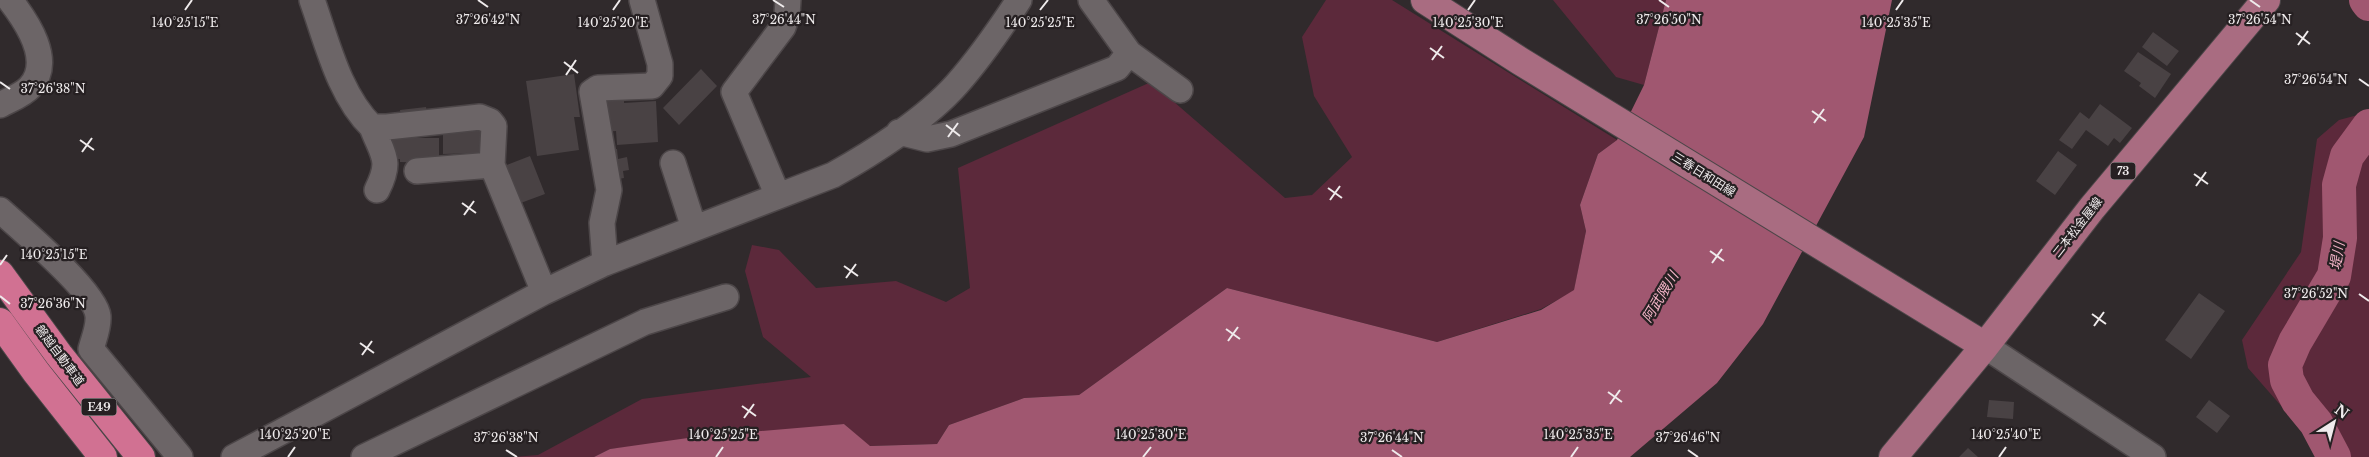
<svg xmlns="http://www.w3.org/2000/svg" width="2369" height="457" font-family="'Libre Baskerville','Noto Sans JP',serif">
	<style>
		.green { fill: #5c293b }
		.water { fill: #a05770 }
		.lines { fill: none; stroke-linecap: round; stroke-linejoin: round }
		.river { stroke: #a05770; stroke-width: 34 }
		.building { fill: #494244 }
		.minor-casing { stroke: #4c4648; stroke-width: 28 }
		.major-casing { stroke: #4c4648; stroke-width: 30 }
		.highway-casing { stroke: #4c4648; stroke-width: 30 }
		.minor { stroke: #6c6567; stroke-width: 25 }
		.major { stroke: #a96c81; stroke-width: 28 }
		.highway { stroke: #d17192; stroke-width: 28 }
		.ticks { fill: none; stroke: #efebec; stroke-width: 2 }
		.labels { text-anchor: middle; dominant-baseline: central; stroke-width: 4.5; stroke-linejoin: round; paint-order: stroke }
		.shield { fill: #262022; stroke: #b3aeaf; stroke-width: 1 }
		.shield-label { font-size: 11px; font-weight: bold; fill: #efebec }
		.street-label { font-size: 12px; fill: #efebec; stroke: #262022 }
		.water-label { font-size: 14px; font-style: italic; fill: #f4b5c8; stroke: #262022 }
		.ticks-label { font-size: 12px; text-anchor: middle; fill: #efebec; stroke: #262022; stroke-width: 4.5; stroke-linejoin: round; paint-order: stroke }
	</style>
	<rect width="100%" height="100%" fill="#302a2c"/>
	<path class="green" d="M1326,0H1392L1617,140L1598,154L1580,205L1586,231L1574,291L1541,309L1437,342L1227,288L1079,395L1024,398L949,425L937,444L869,446L844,424L610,449L594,457H513L538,455L642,399L811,377L763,337L745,271L752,245L779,250L816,288L896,281L946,302L970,288L958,168L1151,82L1285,198L1312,195L1352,157L1314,96L1302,37Z
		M1553,0H1666L1644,85L1616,77Z
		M2369,112V457H2326L2248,368L2242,340L2301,252L2317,139L2339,120Z"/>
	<path class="water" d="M1666,0H1892L1864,137L1763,324L1717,383L1630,457H594L610,449L702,436L844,424L870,446L937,444L949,425L1024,398L1079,395L1227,288L1437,342L1541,310L1574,290L1586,231L1580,205L1598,154L1617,140L1644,85Z"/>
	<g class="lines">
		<path class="river" d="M2366,0L2369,4
			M2334,457L2316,423L2298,401L2287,380L2285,365L2295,342L2334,276L2340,238L2339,185L2347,156L2369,126"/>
	</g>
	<path class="building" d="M2153,32L2179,51L2167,66L2142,47Z
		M2138,52L2171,74L2155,98L2139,86L2141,83L2124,71Z
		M701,69L717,86L679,125L663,108Z
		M574,74L580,117H574L579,150L537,156L526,81Z
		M624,97V103L656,101L658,142L617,145L616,131L604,132L602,98Z
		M2100,104L2132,128L2120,143L2114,138L2108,146L2086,130L2072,149L2059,140L2080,112L2089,119Z
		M426,107L427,114L401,117L400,110Z
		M443,128H482L483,153L443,154Z
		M392,138H439V163L400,162V159H392Z
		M611,149H617L618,159L627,157L629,170L623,171L624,178L618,179Z
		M2058,151L2077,165L2055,195L2036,181Z
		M530,156L545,194L518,204L504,166Z
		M2199,293L2225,311L2191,359L2165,340Z
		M1989,400L2014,402L2013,419L1987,417Z
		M2209,400L2230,416L2217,433L2196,417Z
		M1968,448L1978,457H1959Z"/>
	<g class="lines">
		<defs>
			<path id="minor" d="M312,0C327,42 339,95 372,127H387L480,117L490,121L494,126L492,165L544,292
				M1091,0L1129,53L1180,90
				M0,105C9,100 23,95 30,87C54,61 27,22 10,0
				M372,127C383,156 392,160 377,190
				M899,132L927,139L951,134L1117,68L1129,53
				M673,163L694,228
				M417,171L492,165
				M778,196L734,92L783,27L787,15L788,0
				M0,210C20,228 96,292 98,316C99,327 94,338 91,349L180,457
				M605,263L602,223L609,190L592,92L598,88L652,86L660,76V64L642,0
				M1985,346L2153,457
				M234,457L544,292L605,263L833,175C873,153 927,118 957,84C980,58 1000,29 1019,0
				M364,457L645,322L726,297"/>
			<path id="major" d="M1425,0L1520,61L1985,346
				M1893,457L1985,346L2092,208L2266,0"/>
			<path id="highway" d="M0,274L59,355L141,457
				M0,322L36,372L103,457"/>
		</defs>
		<use href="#minor" class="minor-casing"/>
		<use href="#major" class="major-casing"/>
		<use href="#highway" class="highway-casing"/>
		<use href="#minor" class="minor"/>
		<use href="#major" class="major"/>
		<use href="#highway" class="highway"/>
	</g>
	<path class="ticks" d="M478,0L488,7M773,0L784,7M1659,0L1669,7M2250,0L2260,7M185,10L192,0M613,10L620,0M1040,10L1048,0M1468,10L1475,0M1896,10L1903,0M2296,33L2310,44M2298,45L2308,31M1430,48L1444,58M1432,60L1442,46M564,62L578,73M566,75L576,60M2359,79L2369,86M0,82L10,89M1812,111L1826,121M1814,123L1824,109M946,125L960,136M948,137L958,123M80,140L94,150M82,152L92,138M2194,174L2208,184M2196,186L2206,172M1328,188L1342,198M1330,200L1340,186M462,203L476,213M464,215L474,201M1710,251L1724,261M1712,263L1722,249M0,265L7,255M844,266L858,276M846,278L856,264M2359,294L2369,301M0,296L10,304M2092,314L2106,324M2094,326L2104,312M1226,329L1240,339M1228,341L1238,327M360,343L374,353M362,355L372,341M1608,392L1622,402M1610,404L1620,390M742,406L756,416M744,418L754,404M506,450L517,457M1392,450L1402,457M1688,450L1698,457M288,457L295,447M716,457L723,447M1143,457L1151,447M1571,457L1578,447M1999,457L2006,447"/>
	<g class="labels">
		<g class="shield">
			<rect x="2110.5" y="162.5" width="25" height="17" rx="4"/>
			<rect x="81.5" y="398.5" width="35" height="17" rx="4"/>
		</g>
		<g class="shield-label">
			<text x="2123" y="171">73</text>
			<text x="99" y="407">E49</text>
		</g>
		<g class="street-label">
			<text transform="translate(1704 174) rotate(32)">三春日和田線</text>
			<text transform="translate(2077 227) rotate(-52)">二本松金屋線</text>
			<text transform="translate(60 355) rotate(53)">磐越自動車道</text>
		</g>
		<g class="water-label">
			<text transform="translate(2337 256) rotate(-81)">堤川</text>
			<text transform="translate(1660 297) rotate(-59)">阿武隈川</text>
		</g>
	</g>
	<g class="ticks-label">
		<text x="488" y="24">37°26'42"N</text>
		<text x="784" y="24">37°26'44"N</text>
		<text x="1669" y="24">37°26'50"N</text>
		<text x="2260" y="24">37°26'54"N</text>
		<text x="185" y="27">140°25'15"E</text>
		<text x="613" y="27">140°25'20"E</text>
		<text x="1040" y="27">140°25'25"E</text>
		<text x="1468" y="27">140°25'30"E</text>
		<text x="1896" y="27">140°25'35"E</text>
		<text x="2316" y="84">37°26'54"N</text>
		<text x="53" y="93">37°26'38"N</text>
		<text x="54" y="259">140°25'15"E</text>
		<text x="2316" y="298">37°26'52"N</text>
		<text x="53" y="308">37°26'36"N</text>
		<text x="295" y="439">140°25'20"E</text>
		<text x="723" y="439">140°25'25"E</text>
		<text x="1151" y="439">140°25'30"E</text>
		<text x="1578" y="439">140°25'35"E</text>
		<text x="2006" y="439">140°25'40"E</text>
		<text x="506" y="442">37°26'38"N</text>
		<text x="1392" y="442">37°26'44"N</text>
		<text x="1688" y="442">37°26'46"N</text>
	</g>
	<g transform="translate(2334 422) rotate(36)" stroke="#262022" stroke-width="4" paint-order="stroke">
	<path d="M0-4L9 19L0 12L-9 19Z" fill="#efebec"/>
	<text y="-8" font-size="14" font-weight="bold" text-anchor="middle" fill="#efebec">N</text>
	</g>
</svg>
